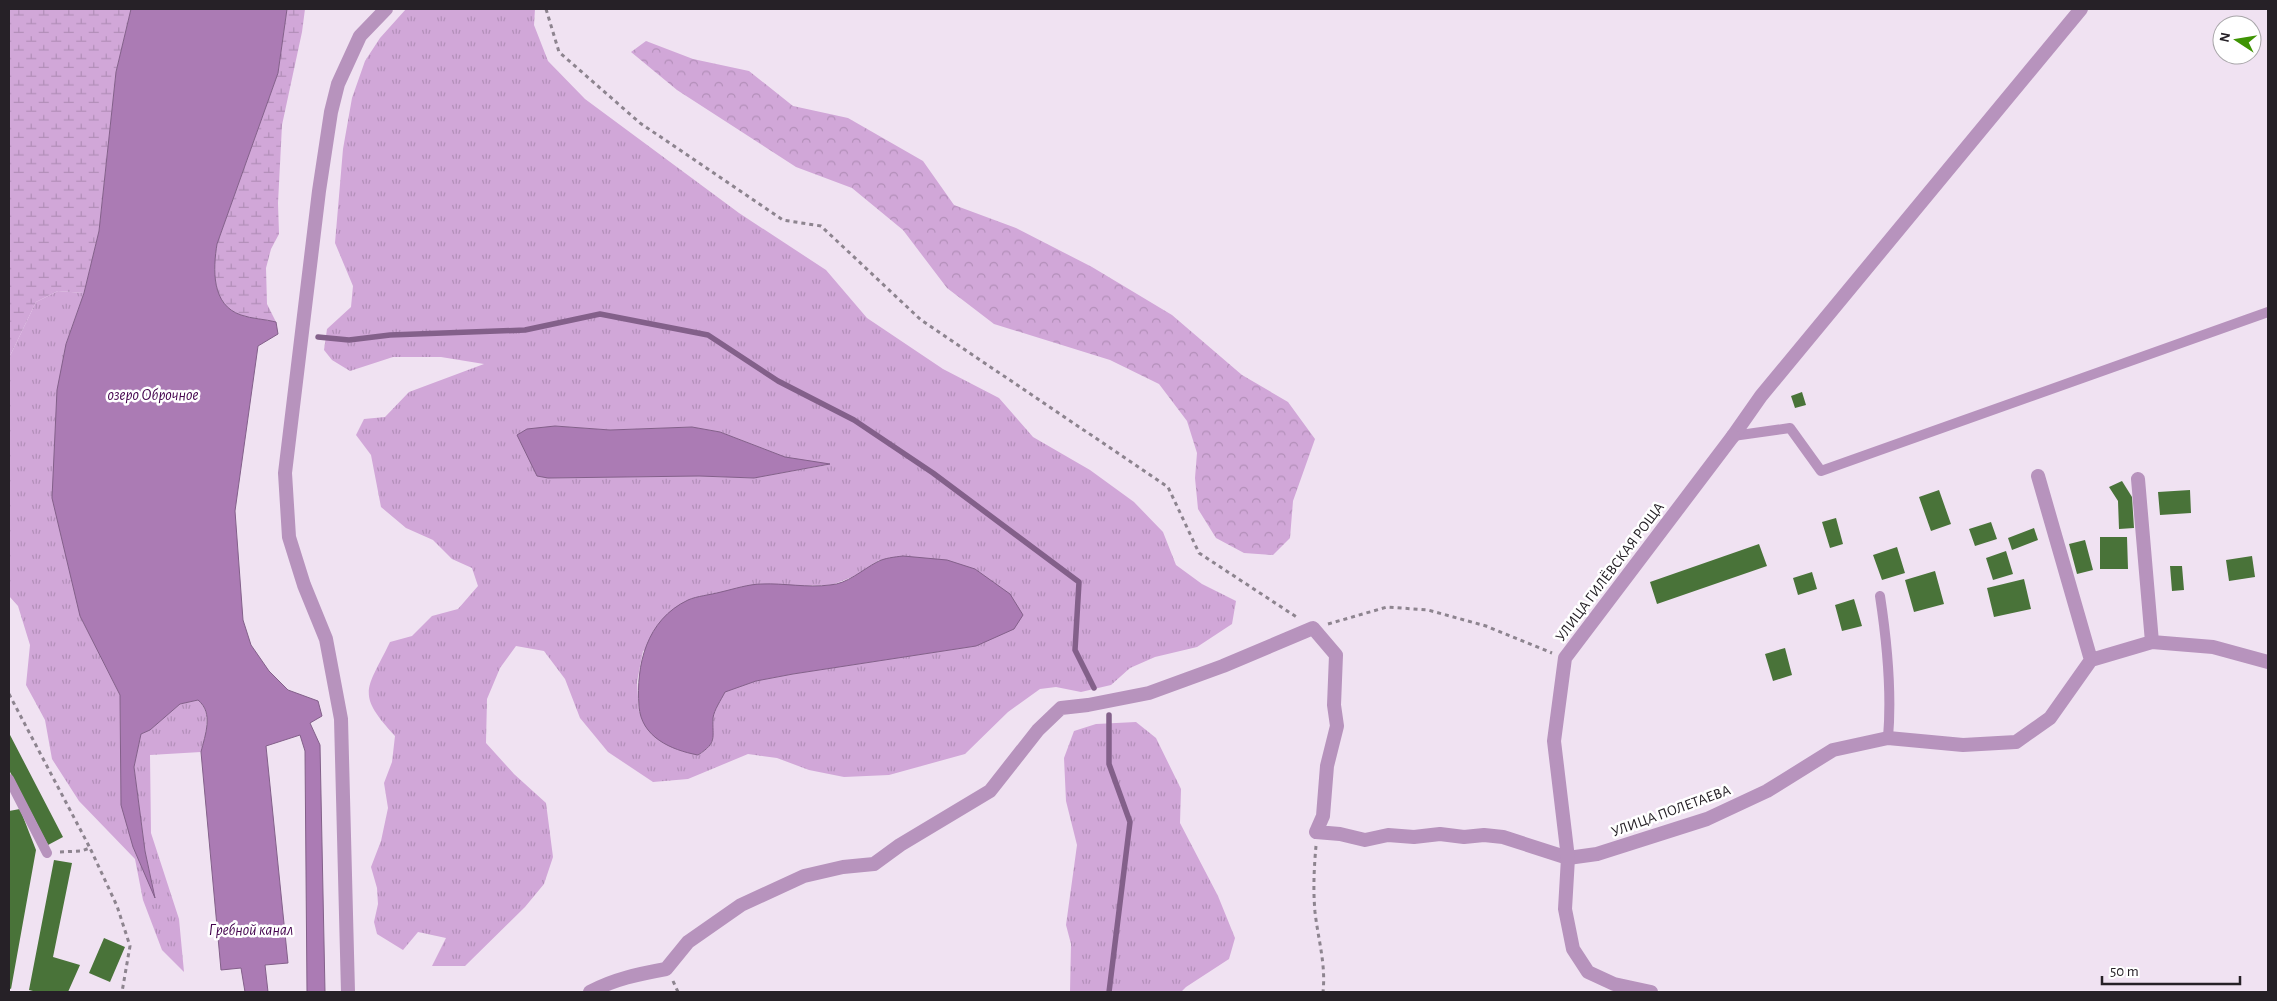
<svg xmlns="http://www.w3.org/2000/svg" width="2277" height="1001" font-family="'Alegreya Sans',sans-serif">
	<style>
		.grass { fill: url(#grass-tufts); fill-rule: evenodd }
		.forest { fill: url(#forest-crowns) }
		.wetland { fill: url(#wetland-marsh) }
		.water { fill: #ab7bb4; stroke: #83608a }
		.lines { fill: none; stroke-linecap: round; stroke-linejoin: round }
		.stream { stroke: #83608a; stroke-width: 5.5 }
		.building { fill: #497339 }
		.path { stroke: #8d848f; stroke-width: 3; stroke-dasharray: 4 4; stroke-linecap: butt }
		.service { stroke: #b793bd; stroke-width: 10 }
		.minor { stroke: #b793bd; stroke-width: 14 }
		.tertiary { stroke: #b793bd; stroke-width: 14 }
		.labels { text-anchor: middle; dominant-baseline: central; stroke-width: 5; stroke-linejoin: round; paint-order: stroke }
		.street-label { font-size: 15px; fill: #262127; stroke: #fff }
		.water-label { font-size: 16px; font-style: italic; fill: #44044e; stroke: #fff }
	</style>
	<defs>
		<pattern id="grass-tufts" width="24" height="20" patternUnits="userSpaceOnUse" patternTransform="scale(1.25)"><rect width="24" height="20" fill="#d1a7d8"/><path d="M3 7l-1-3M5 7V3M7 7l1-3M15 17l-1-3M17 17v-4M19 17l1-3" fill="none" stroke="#b38fb9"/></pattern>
		<pattern id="forest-crowns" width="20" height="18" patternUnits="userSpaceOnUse" patternTransform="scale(1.25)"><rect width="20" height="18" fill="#d1a7d8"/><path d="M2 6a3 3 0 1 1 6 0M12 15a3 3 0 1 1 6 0" fill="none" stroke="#b38fb9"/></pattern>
		<pattern id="wetland-marsh" width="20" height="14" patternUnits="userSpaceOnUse" patternTransform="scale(1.25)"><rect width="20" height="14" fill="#d1a7d8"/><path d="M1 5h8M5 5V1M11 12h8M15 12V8" fill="none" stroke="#b38fb9"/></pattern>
	</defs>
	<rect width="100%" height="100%" fill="#f0e2f2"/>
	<path class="grass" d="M406,9H535L534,25L548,61L585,99L739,213L826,270L867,318L943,369L999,398L1033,437L1090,470L1134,502L1163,532L1176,565L1202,584L1236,601L1232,624L1197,647L1155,657L1130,668L1111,685L1081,692L1056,687L1040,689L1008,712L965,754L889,775L844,777L809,770L777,758L748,754L688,779L653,782L608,752L580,718L565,679L544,651L516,646L500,668L487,699L486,743L514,774L546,803L553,857L544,884L525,907L465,966H432L446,938L418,932L403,950L377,934L374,922L378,904L377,888L371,867L381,841L388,808L384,783L392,762L395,736C355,693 367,690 390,642L412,636L432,616L458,609L478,586L472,568L452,559L433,540L406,528L381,507L371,455L356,435L364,419L385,417L409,392L484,364L441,357H393L350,371L332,360L324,350L327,329L351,307L353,286L335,243L343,149L352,98L365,61L380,38ZM555,426L610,430L692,427L720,432L785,457L827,465L754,478L699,476L548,478ZM879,560L976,646L793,674L756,681L724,692C721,700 714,710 713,718C712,739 718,742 698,755L639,712L637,682L643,651L761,584L791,586L832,585L857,575Z
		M58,291L84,293L66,344L80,616L120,695L121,805L154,894L145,851L134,767L141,734L150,730L180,704L198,700C213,713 205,735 201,752L150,755L151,833L179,919L184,972L162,950L143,900L135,859L79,801L52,759L45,720L26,685L30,645L18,606L9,596V358L36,302Z
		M1136,722L1156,738L1181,789L1180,823L1218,896L1235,938L1229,959L1186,987L1181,992H1070L1071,944L1066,925L1077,845L1066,801L1064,758L1074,731L1096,724Z"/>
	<path class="forest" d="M646,41L693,59L749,71L793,106L848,118L923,161L954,205L1016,228L1092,267L1172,315L1242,375L1288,402L1315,439L1293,501L1290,538L1273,555L1244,553L1216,538L1198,509L1195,478L1197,453L1187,421L1159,384L1110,360L994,324L947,288L903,230L852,188L796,167L677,90L631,52Z"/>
	<path class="wetland" d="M9,9H131L116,72L99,231L84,293L58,291L36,302L9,358Z
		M287,9H305L302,32L282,125L278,203L279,234L271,249L266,268L267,304L276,322C265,319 252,319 241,315C211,305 213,269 217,244L278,73Z"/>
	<path class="water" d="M131,9H287L278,73L217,244C213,269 211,305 241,315C252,319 265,319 276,322L278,334L258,346L235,511L243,620L251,645L269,671L288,690L318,701L322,716L310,723L320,745L325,992H307L305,751L300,735L266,746L288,963L265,965L268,992H245L241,968L221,970L201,752C205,735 214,713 198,700L180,704L150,730L141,734L134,767L145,851L155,898L133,847L121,805L120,695L80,616L52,498L57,390L66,344L84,293L99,231L116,72Z
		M555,426L610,430L692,427L720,432L785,457L830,464L754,478L699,476L548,478L537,476L517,435L527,429Z
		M903,556L947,560L975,569L1010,594L1023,615L1014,629L976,646L793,674L756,681L725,692C721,700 714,710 713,718C712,738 718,742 698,755C671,750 641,737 639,706C636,665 646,620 688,600C697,596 710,595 721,592C734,589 749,584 762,584C784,583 807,588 830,585C847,584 862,570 877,562C884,558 895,557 903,556Z"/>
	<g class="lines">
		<path class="stream" d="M318,337L349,340L390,335L525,330L600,314L708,335L778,381L854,420L933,473L1079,582L1075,650L1094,688
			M1109,992L1130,822L1109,764V715"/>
	</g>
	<path class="building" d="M1802,392L1806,405L1795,408L1791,396Z
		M2122,481L2132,497L2134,528L2119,529L2118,501L2109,487Z
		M1939,490L1951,524L1931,531L1919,497Z
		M2190,490L2191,513L2160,515L2158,492Z
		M1836,518L1843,544L1830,548L1822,522Z
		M1991,522L1997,539L1975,546L1969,529Z
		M2034,528L2038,540L2012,550L2008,538Z
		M2100,537H2127L2128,569H2100Z
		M2085,540L2093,570L2077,574L2069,544Z
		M1759,544L1767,566L1657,604L1650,582Z
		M1897,547L1905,573L1882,580L1873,555Z
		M2006,551L2013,574L1993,580L1986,558Z
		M2252,556L2255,577L2229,581L2226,560Z
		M2170,566H2182L2184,590L2172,591Z
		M1935,571L1944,604L1914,612L1905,580Z
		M1812,572L1817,589L1798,595L1793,578Z
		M2024,579L2031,609L1994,617L1987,588Z
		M1854,599L1862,626L1842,631L1835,605Z
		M1785,648L1792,675L1773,681L1765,654Z
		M9,733L63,837L48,845L9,770Z
		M20,809L36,850L11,989L9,988V811Z
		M54,860L72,863L53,957L80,965L68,992H37L29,990Z
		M104,938L125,947L110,982L89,973Z"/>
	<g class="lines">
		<path class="path" d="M546,9L559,52L640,123L783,220L821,226L921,320L1168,487L1199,553L1298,618
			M1328,624L1387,607L1428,610L1486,626L1552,653
			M9,694L90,848
			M1316,846C1314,868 1313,890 1315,912C1318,939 1326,964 1323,992
			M60,852L81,851L90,848L117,906L130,946L122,992
			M673,981L678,992"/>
		<path class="service" d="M1733,436L1790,428L1821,471L2268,312
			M1880,596C1887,642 1892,692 1888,738
			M9,779L47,853"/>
		<path class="minor" d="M1733,436L1761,396L2081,9
			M2038,476L2091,660
			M2138,479L2152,642
			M348,992L341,719L326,639L304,585L289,537L285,473L319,191L331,112L338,84L360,36L386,9
			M590,992C614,979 639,974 666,969L688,942L741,905L804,876L843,867L874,864L900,845L990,791L1038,730L1061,708L1088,705L1149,693L1223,666L1313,628L1336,655L1334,705L1337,726L1327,766L1323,816L1316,832L1340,834L1365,840L1388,835L1414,837L1440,834L1464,837L1484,835L1503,837L1568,858L1597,854L1707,819L1767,791L1833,750L1888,738L1963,745L2016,742L2050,718L2091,660L2152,642L2213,647L2268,662"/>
		<path class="tertiary" d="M1651,992L1614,984L1588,972L1573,949L1565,909L1568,858L1554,741L1565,658L1733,436"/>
	</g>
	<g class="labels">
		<g class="street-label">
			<text transform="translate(1610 572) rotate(-53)">УЛИЦА ГИЛЁВСКАЯ РОЩА</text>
			<text transform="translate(1671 811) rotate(-20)">УЛИЦА ПОЛЕТАЕВА</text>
		</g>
		<g class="water-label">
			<text x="153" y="395">озеро Оброчное</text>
			<text x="251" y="930">Гребной канал</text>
		</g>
	</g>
	<rect width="2277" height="1001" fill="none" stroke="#262127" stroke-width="20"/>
	<g transform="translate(2237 40) rotate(282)"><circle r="24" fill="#ffffff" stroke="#a8a6a9"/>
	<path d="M0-4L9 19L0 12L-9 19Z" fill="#3e9403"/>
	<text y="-8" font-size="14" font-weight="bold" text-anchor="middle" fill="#262127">N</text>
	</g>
	<path d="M2102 976v8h138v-8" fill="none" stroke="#262127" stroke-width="2.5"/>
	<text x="2110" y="976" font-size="15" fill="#262127" stroke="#ffffff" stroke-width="4" paint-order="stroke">50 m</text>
</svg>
